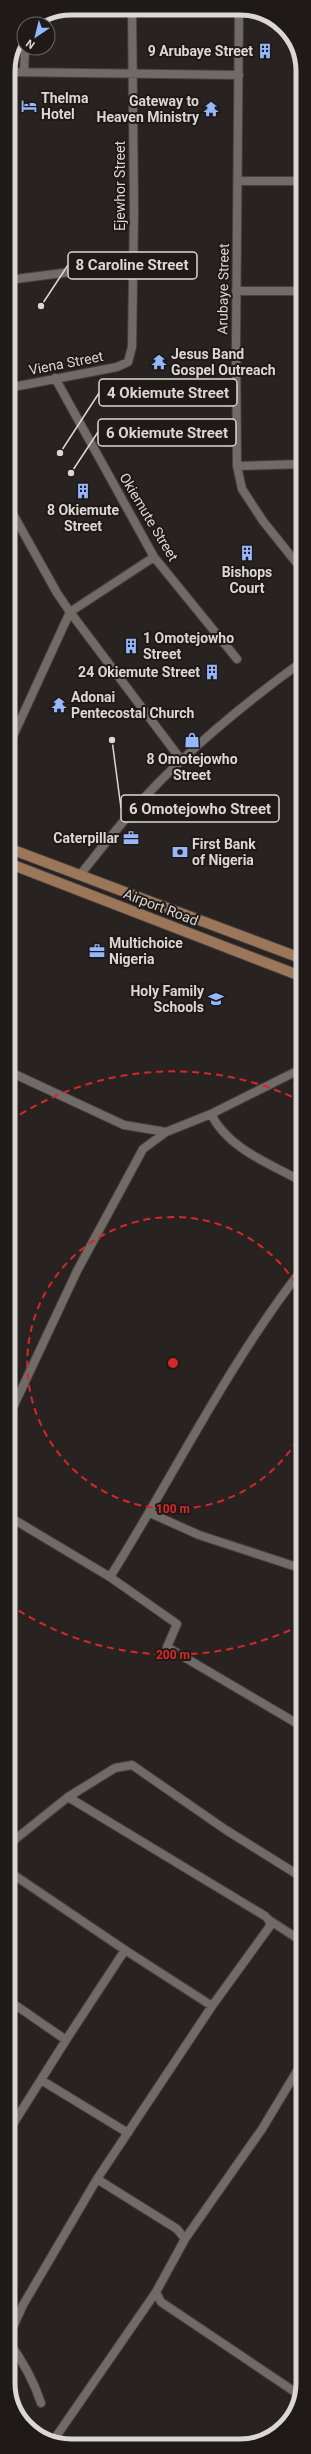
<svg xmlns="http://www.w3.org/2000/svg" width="311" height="2454" font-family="Roboto,sans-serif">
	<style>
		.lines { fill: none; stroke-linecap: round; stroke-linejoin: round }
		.minor-casing { stroke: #46413f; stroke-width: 10 }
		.secondary-casing { stroke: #46413f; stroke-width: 12 }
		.minor { stroke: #716b67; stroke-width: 8 }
		.secondary { stroke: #9b7659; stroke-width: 10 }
		.ring { fill: none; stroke: #d62828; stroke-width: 2; stroke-dasharray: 7 5 }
		.labels { text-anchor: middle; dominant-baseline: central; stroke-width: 4; stroke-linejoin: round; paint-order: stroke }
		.poi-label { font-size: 14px; font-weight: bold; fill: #dbd7d5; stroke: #1f1a17; text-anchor: start }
		.street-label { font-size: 14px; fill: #dbd7d5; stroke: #1f1a17 }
		.rim { fill: none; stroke: #dbd7d5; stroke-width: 5 }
		.centre { fill: #d62828; stroke: #1f1a17; stroke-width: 2 }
		.ring-label { font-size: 12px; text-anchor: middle; font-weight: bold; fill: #d62828; stroke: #1f1a17; stroke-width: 4; stroke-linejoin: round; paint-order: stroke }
		.leader { fill: none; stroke: #dbd7d5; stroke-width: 1.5 }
		.callout-dot { fill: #dbd7d5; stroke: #1f1a17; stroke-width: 1.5 }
		.callout { fill: #1f1a17; stroke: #dbd7d5; stroke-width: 1.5 }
		.callout-label { font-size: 15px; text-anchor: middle; font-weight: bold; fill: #dbd7d5 }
	</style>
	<rect width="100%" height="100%" fill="#282320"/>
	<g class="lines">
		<defs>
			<path id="minor" d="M239,10L236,340L237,466L242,489L263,521L303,571
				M8,72L239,75
				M24,72L25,48
				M238,181H303
				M8,280L133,264
				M236,291H303
				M55,378L154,557L237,659
				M8,388L117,367L128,362L132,347L134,210L132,9
				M237,466L303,464
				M8,505L57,593L70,612L8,747
				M154,557L70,612L182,761
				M80,875C100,850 120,824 142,800C190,748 246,702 303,661
				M8,1071L124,1125L166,1132L211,1114L303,1068
				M211,1114C228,1149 271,1164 303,1182
				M8,1418L77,1271L143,1149L166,1132
				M150,1513L199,1535L303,1569
				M8,1516L110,1577L177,1624L167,1647L303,1727
				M110,1577C174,1475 228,1364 303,1268
				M68,1797L115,1768L132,1765L226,1830L303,1878
				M8,1845L68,1797L265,1916L269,1920L270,1926L212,2006L97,2179L23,2305L8,2338
				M8,1871L125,1950
				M269,1920L303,1942
				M8,2000L66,2040L8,2132
				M66,2040L125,1950L212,2006
				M41,2080L128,2133
				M97,2179L177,2229L185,2239L156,2292L161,2302L298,2394
				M185,2239L262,2129L303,2061
				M8,2341C23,2361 33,2379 41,2403
				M53,2441L156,2292"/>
			<path id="secondary" d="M8,848L303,959
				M8,863L303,977"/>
		</defs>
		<use href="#minor" class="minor-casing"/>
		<use href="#secondary" class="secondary-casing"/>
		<use href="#minor" class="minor"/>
		<use href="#secondary" class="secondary"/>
	</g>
	<g class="ring">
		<path d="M303 1430A146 146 0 1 1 303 1296"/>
		<path d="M301 1625A292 292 0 0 1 10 1605M10 1121A292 292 0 0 1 301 1101"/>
	</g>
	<defs>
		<symbol id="building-bare" viewBox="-9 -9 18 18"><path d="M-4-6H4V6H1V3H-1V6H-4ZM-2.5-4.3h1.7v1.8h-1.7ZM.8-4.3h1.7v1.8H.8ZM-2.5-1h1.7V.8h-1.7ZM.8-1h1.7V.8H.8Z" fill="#95b7fd" stroke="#1f1a17" stroke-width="2.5" paint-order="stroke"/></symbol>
		<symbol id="hotel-bare" viewBox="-9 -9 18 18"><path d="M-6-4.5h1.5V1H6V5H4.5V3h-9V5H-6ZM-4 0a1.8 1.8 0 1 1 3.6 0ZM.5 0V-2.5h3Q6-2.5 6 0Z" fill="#95b7fd" stroke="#1f1a17" stroke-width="2.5" paint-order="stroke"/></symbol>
		<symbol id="temple-bare" viewBox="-9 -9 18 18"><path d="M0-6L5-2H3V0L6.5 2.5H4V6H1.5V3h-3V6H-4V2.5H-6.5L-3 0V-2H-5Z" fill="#95b7fd" stroke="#1f1a17" stroke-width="2.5" paint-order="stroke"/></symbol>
		<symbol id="shop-bare" viewBox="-9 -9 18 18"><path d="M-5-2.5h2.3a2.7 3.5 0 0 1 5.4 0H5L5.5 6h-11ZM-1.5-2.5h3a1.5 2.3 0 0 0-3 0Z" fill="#95b7fd" stroke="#1f1a17" stroke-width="2.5" paint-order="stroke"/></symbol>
		<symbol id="office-bare" viewBox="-9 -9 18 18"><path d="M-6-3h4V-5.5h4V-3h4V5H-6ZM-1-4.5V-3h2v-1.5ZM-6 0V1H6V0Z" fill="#95b7fd" stroke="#1f1a17" stroke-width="2.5" paint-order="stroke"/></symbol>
		<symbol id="bank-bare" viewBox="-9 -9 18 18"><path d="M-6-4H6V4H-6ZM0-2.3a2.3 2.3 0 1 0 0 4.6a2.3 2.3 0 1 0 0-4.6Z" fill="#95b7fd" stroke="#1f1a17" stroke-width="2.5" paint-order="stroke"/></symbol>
		<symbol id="school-bare" viewBox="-9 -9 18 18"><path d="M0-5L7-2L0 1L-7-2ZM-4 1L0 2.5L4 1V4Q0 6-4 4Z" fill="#95b7fd" stroke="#1f1a17" stroke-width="2.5" paint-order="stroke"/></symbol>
	</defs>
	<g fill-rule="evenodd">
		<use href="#building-bare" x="254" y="40" width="22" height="22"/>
		<use href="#hotel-bare" x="18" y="95" width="22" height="22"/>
		<use href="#temple-bare" x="200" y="98" width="22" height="22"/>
		<use href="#temple-bare" x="148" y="351" width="22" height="22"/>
		<use href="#building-bare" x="72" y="480" width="22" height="22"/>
		<use href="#building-bare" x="236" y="542" width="22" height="22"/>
		<use href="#building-bare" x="120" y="635" width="22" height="22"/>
		<use href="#building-bare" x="201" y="661" width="22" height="22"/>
		<use href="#temple-bare" x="48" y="694" width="22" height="22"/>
		<use href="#shop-bare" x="181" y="729" width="22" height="22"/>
		<use href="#office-bare" x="120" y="827" width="22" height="22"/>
		<use href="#bank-bare" x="169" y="841" width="22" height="22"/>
		<use href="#office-bare" x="86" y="940" width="22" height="22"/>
		<use href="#school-bare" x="205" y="988" width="22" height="22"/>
	</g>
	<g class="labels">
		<g class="poi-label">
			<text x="253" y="51" text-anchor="end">9 Arubaye Street</text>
			<text x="41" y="98">Thelma<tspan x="41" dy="16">Hotel</tspan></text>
			<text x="199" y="101" text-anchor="end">Gateway to<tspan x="199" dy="16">Heaven Ministry</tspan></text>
			<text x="171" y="354">Jesus Band<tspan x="171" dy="16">Gospel Outreach</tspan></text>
			<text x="83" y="510" text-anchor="middle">8 Okiemute<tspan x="83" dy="16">Street</tspan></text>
			<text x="247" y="572" text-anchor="middle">Bishops<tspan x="247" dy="16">Court</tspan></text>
			<text x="143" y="638">1 Omotejowho<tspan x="143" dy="16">Street</tspan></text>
			<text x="200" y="672" text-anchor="end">24 Okiemute Street</text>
			<text x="71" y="697">Adonai<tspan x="71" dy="16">Pentecostal Church</tspan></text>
			<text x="192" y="759" text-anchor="middle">8 Omotejowho<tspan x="192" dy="16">Street</tspan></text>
			<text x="119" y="838" text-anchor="end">Caterpillar</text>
			<text x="192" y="844">First Bank<tspan x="192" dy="16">of Nigeria</tspan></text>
			<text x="109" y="943">Multichoice<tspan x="109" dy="16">Nigeria</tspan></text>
			<text x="204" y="991" text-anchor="end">Holy Family<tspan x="204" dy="16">Schools</tspan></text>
		</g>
		<g class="street-label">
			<text transform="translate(120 186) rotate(-90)">Ejewhor Street</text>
			<text transform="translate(223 289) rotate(-89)">Arubaye Street</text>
			<text transform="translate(66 363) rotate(-11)">Viena Street</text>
			<text transform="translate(149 517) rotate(59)">Okiemute Street</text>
			<text transform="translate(161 907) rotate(21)">Airport Road</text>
		</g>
	</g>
	<path d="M0 0H311V2454H0ZM71 15H240A56 56 0 0 1 296 71V2383A56 56 0 0 1 240 2439H71A56 56 0 0 1 15 2383V71A56 56 0 0 1 71 15Z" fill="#1f1a17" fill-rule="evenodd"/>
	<path class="rim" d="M71 15H240A56 56 0 0 1 296 71V2383A56 56 0 0 1 240 2439H71A56 56 0 0 1 15 2383V71A56 56 0 0 1 71 15Z"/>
	<circle cx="173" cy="1363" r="6" class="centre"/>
	<g class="ring-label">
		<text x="173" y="1513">100 m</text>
		<text x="173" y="1659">200 m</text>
	</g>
	<path class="leader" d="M41 306L68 265M60 453L99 393M71 473L98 432M112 740L121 808"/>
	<g class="callout-dot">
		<circle cx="41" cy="306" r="4"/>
		<circle cx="60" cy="453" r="4"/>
		<circle cx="71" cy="473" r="4"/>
		<circle cx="112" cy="740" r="4"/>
	</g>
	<g class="callout">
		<rect x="68" y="252" width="129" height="27" rx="4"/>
		<rect x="99" y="379" width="138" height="27" rx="4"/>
		<rect x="98" y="419" width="138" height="27" rx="4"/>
		<rect x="121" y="795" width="158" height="27" rx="4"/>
	</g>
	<g class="callout-label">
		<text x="132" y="270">8 Caroline Street</text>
		<text x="168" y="398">4 Okiemute Street</text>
		<text x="167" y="438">6 Okiemute Street</text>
		<text x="200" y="814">6 Omotejowho Street</text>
	</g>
	<g transform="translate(36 36) rotate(215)"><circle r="19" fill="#1f1a17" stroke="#6a6663"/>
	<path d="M0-3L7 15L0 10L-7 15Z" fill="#95b7fd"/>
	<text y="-6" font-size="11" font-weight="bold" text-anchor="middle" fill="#dbd7d5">N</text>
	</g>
</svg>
